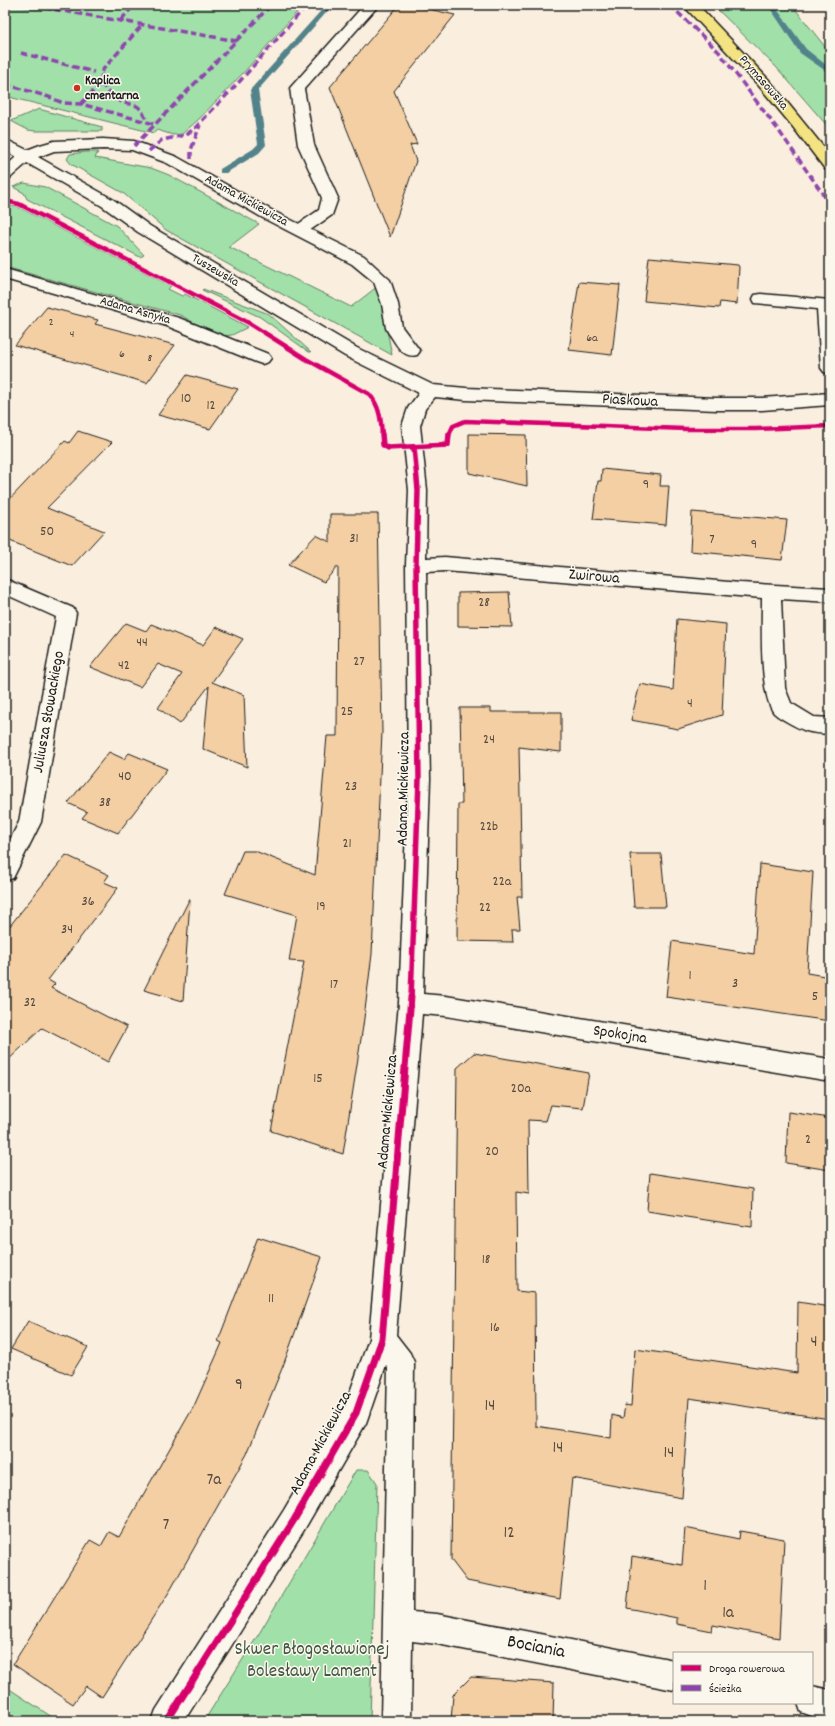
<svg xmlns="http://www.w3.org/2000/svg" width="835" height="1726" font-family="Dekko,sans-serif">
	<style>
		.green { fill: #a1e0a9; stroke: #5e7e62 }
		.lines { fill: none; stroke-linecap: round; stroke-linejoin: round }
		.stream { fill: #53838a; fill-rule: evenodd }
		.building { fill: #f4cfa4; stroke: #1c1c1c }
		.service-casing { stroke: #1c1c1c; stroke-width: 3 }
		.minor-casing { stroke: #1c1c1c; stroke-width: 3 }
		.primary-casing { stroke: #1c1c1c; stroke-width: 3 }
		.service { fill: #fbf7ec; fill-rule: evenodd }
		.minor { fill: #fbf7ec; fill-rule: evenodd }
		.primary { fill: #f4e382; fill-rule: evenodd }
		.quiet { stroke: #8e44ad; stroke-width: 3.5; stroke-dasharray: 7 3.5; stroke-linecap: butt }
		.cycleway-far2-casing { stroke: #fbf7ec; stroke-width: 6 }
		.cycleway-far1-casing { stroke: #fbf7ec; stroke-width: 8 }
		.cycleway-casing { stroke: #fbf7ec; stroke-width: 10 }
		.cycleway-far2 { stroke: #d6006c; stroke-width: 4.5 }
		.cycleway-far1 { stroke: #d6006c; stroke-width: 5.5 }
		.cycleway { stroke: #d6006c; stroke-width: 7 }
		.poi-dot { fill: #c8321e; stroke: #fbf7ec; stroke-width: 1.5 }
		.labels { text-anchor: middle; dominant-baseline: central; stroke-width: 3; stroke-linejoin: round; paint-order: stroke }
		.far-number-label { font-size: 12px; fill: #52493e }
		.far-poi-label { font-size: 13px; font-weight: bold; fill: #1c1c1c; stroke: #fbf7ec; text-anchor: start }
		.far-street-label { font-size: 13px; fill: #1c1c1c; stroke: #fbf7ec }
		.number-label { font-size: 14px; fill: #52493e }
		.street-label { font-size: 16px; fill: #1c1c1c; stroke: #fbf7ec }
		.near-number-label { font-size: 17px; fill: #52493e }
		.near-street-label { font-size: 19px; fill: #1c1c1c; stroke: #fbf7ec }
		.near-park-label { font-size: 19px; fill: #445746; stroke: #fbf7ec }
	</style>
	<rect width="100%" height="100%" fill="#faefde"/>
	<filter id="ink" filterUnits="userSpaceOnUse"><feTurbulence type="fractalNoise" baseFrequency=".025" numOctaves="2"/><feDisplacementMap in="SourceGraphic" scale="8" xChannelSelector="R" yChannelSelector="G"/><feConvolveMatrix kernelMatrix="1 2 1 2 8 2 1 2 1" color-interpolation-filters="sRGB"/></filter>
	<g filter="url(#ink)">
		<path class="green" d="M5,5H303L246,70L198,120L182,134L173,135L157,130L154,133L5,96Z
			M713,5H792L830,53V129L777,68Z
			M39,109L102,127V131H35L28,130L11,121Z
			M86,152H98L95,158L151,168L169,175L259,224L229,247L351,307L378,286L392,355L166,230L123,193L71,164L67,159L70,154Z
			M24,183L45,187L117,226L144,255L140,257L27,199L24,193L13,187Z
			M5,206H16L171,286L168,289L182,296L185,294L248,327L232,335L222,336L209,331L180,315L5,267Z
			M203,289L269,314L311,352H309L260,317L202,290Z
			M356,1470H368L377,1483L370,1721H204L260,1632Z
			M5,1686L58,1721H5Z"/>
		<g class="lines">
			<path class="stream" d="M326,5H333L258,90L266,145L259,153L226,173H220V169L253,149L258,144L250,90Z
				M768,5H774L806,49L830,68V74L800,53Z"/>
		</g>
		<path class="building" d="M399,5H411L455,15L394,91L417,144L410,145L416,161L390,237L330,87Z
			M649,257L738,265L739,267L737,304L720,302L719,308L644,301Z
			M579,282L620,285L612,355L569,350Z
			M47,307L98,320L95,324L175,345L147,383L15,345Z
			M187,375L238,389L210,429L158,415Z
			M78,431L112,442L47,508L104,531L72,566L5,539V504L65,441L69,443Z
			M469,434L526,435L527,486L469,473Z
			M602,469L661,475L660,486H669L666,525L593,519L598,481H601Z
			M692,512L787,520L782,560L690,551Z
			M330,514H378L382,732L372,954L363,1026L343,1154L271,1131L304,962L289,961L297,915L225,894L243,851H255L315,875L327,736H337L338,566L324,582L288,565L316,535L330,542Z
			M509,592L512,627L458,626V593Z
			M677,619L726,624L722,715L678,729L631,720L640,684L673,690Z
			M126,623L146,631L151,624L203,645L216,627L243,639L212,682L244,695L247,767L203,749L209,686L180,724L158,708L182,674L158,664L140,687L90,667Z
			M460,708H491V712H561V752L519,747L522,897H517L520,929H512L513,942L457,941L458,804H462Z
			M109,752L124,759L129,753L167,769L118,833L82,818L87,812L68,803Z
			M630,854H661L666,907H634Z
			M66,855L109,875L104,882L118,888L48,980L55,984L51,988L127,1027L108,1062L42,1028L5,1063V932Z
			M760,864L813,872L807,973L830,977V1021L666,997L672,941L754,954Z
			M189,900H190L183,1001L144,990Z
			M474,1053L589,1073L583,1108L551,1105L546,1121L528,1120L529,1194L516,1192L517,1291L535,1293L536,1426L611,1438L612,1415L623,1418L625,1405L631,1406L635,1349L797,1373L798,1302L830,1307V1419L689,1398L682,1498L572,1478L560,1599L467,1581L451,1560L457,1068Z
			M788,1112L830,1118V1170L786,1163Z
			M650,1173L753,1189L752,1227L647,1211Z
			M258,1237L322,1257L283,1366L247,1454L171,1589L102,1697L86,1686L73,1704L13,1664L90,1540L101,1546L109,1532L119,1537L194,1406L222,1343L218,1341Z
			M28,1321L88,1347L71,1375L11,1349Z
			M685,1528L739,1539L740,1531L784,1539L779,1638L713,1625L712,1631L677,1624V1618L627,1608L632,1556L682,1565Z
			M471,1677L554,1683L553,1721H451L453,1695Z"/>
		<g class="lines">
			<defs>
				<path id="service" d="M364,5H379L304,89L314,145L338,198L332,215L306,233L300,235L294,233L292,230L294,227L319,210L322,198L298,145L290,88Z
					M761,294L830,300V374L824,372L821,368L817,309L755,303L753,299L755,295Z"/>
				<path id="minor" d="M5,139L27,150L40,145L54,141L103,139L134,141L177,157L275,212L364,256L390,280L398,304L402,327L420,351L417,355C402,359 396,343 388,332L386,328L382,304L374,282L352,264L263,218L167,163L132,150L103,149L54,151L38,157L114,200L150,226L357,348L433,385L466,388L717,398H762L830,393V405L762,410H717L466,400L435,397L425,409L420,426L427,490L426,558L445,557L740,583L830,588V602L781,599L785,688L791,703L814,717L830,718V734C808,733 803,731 784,720C781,718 777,716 774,713C759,694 762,624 762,598L445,571L426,572L430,779L423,994L446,996L830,1059V1081L446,1016L422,1014L396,1335L410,1353L414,1362L412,1612L437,1614L674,1660V1690L437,1644L412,1641L411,1721H381L388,1367L386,1365L366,1423L304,1530L184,1721H152L156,1710L284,1510L345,1406L369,1339L399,1003L408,779L406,565L409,490L402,426L408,408L419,393L345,356L138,232L102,206L27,163L10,178L5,180V167L16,157L5,150Z
					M5,269L179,318L268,354L271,358L268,362L262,364L256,362L167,326L5,279Z
					M5,579L73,608L76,613L41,822L13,878L5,881V850L19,822L56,617L5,594Z
					M812,1686L830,1690V1720L812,1716L801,1712L798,1703H812Z"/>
				<path id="primary" d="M683,5H698L769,80L830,155V171L825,169L793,127L759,86Z"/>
			</defs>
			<use href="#service" class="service-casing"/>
			<use href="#minor" class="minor-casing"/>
			<use href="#primary" class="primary-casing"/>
			<use href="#service" class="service"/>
			<use href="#minor" class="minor"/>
			<use href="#primary" class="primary"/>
			<path class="quiet" d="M13,5L40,7L237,41
				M670,5L719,52L779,131L830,204
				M121,20L134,5
				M21,53L94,72
				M101,83C105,88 109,94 114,97C131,111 137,95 147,122
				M5,84L49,97L63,103L81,104L154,124
				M81,104L101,83L103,78L100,73L143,24
				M134,146L271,5
				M149,151L162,140L186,135L196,127L240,81L307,5
				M191,159V150L200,125"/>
			<defs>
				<path id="cycleway-far2" d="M5,201L19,204L249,323L306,359L369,394C380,406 381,420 382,435
					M449,435L453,426L465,421L686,429H756L830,426"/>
				<path id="cycleway-far1" d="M382,434L383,445L388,448L448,445L449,434
					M411,998L419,779L416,565L418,490L414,447"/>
				<path id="cycleway" d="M167,1721L294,1520L356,1413L382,1339L411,997"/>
			</defs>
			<use href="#cycleway-far2" class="cycleway-far2-casing"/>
			<use href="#cycleway-far1" class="cycleway-far1-casing"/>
			<use href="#cycleway" class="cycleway-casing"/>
			<use href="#cycleway-far2" class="cycleway-far2"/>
			<use href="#cycleway-far1" class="cycleway-far1"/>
			<use href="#cycleway" class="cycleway"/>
		</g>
	</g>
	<circle class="poi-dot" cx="77" cy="88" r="4"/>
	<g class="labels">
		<g class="far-number-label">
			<text x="51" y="322">2</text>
			<text x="72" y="334">4</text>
			<text x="592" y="338">6a</text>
			<text x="122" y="354">6</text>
			<text x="150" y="358">8</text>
		</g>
		<g class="far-poi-label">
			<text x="85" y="81">Kaplica<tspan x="85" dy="15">cmentarna</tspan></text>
		</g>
		<g class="far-street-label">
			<text transform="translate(763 83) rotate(49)">Prymasowska</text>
			<text transform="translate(246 201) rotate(29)">Adama Mickiewicza</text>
			<text transform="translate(215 271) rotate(30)">Tuszewska</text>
			<text transform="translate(135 311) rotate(16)">Adama Asnyka</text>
		</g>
		<g class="number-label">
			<text x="186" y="399">10</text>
			<text x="211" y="406">12</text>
			<text x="646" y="485">9</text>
			<text x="47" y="532">50</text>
			<text x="354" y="539">31</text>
			<text x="712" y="540">7</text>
			<text x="754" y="545">9</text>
			<text x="484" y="603">28</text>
			<text x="142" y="643">44</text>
			<text x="359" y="662">27</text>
			<text x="124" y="666">42</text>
			<text x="690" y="704">4</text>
			<text x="347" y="712">25</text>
			<text x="489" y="740">24</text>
			<text x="125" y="777">40</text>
			<text x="351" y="787">23</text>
			<text x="105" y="803">38</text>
			<text x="489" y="827">22b</text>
			<text x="347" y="844">21</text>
			<text x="502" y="882">22a</text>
			<text x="88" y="902">36</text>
			<text x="321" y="907">19</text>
			<text x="485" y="908">22</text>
			<text x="67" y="930">34</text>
			<text x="690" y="976">1</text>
			<text x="735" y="984">3</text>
			<text x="334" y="985">17</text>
			<text x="815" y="997">5</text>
			<text x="30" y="1003">32</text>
			<text x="318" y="1079">15</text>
			<text x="521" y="1089">20a</text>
			<text x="808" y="1140">2</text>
			<text x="492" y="1152">20</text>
			<text x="486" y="1260">18</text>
			<text x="271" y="1299">11</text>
			<text x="495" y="1328">16</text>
		</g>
		<g class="street-label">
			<text transform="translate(630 401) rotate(3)">Piaskowa</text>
			<text transform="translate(594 577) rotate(5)">Żwirowa</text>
			<text transform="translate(49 712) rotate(-80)">Juliusza Słowackiego</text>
			<text transform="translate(404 789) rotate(-89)">Adama Mickiewicza</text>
			<text transform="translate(620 1035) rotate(9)">Spokojna</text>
			<text transform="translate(388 1112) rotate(-85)">Adama Mickiewicza</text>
			<text transform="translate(321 1443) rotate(-62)">Adama Mickiewicza</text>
		</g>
		<g class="near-number-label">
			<text x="814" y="1343">4</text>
			<text x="239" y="1386">9</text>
			<text x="490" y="1407">14</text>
			<text x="558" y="1449">14</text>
			<text x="669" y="1454">14</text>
			<text x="214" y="1481">7a</text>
			<text x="166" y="1526">7</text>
			<text x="509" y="1534">12</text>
			<text x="705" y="1587">1</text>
			<text x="728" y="1614">1a</text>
		</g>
		<g class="near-street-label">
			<text transform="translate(536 1648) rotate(11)">Bociania</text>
		</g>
		<g class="near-park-label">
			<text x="312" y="1650">Skwer Błogosławionej<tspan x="312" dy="22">Bolesławy Lament</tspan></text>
		</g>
	</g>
	<rect width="835" height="1726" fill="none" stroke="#fbf7ec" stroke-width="20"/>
	<rect x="10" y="10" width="815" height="1706" fill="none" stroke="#1c1c1c" stroke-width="1.5" filter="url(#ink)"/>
	<rect x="673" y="1652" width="140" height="52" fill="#fbf7ec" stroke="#a29f99"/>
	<rect x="681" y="1665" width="20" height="6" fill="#d6006c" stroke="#a29f99"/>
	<text x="709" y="1672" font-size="12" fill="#1c1c1c">Droga rowerowa</text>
	<rect x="681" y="1685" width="20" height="6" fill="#8e44ad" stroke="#a29f99"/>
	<text x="709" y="1692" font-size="12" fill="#1c1c1c">Ścieżka</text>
</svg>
